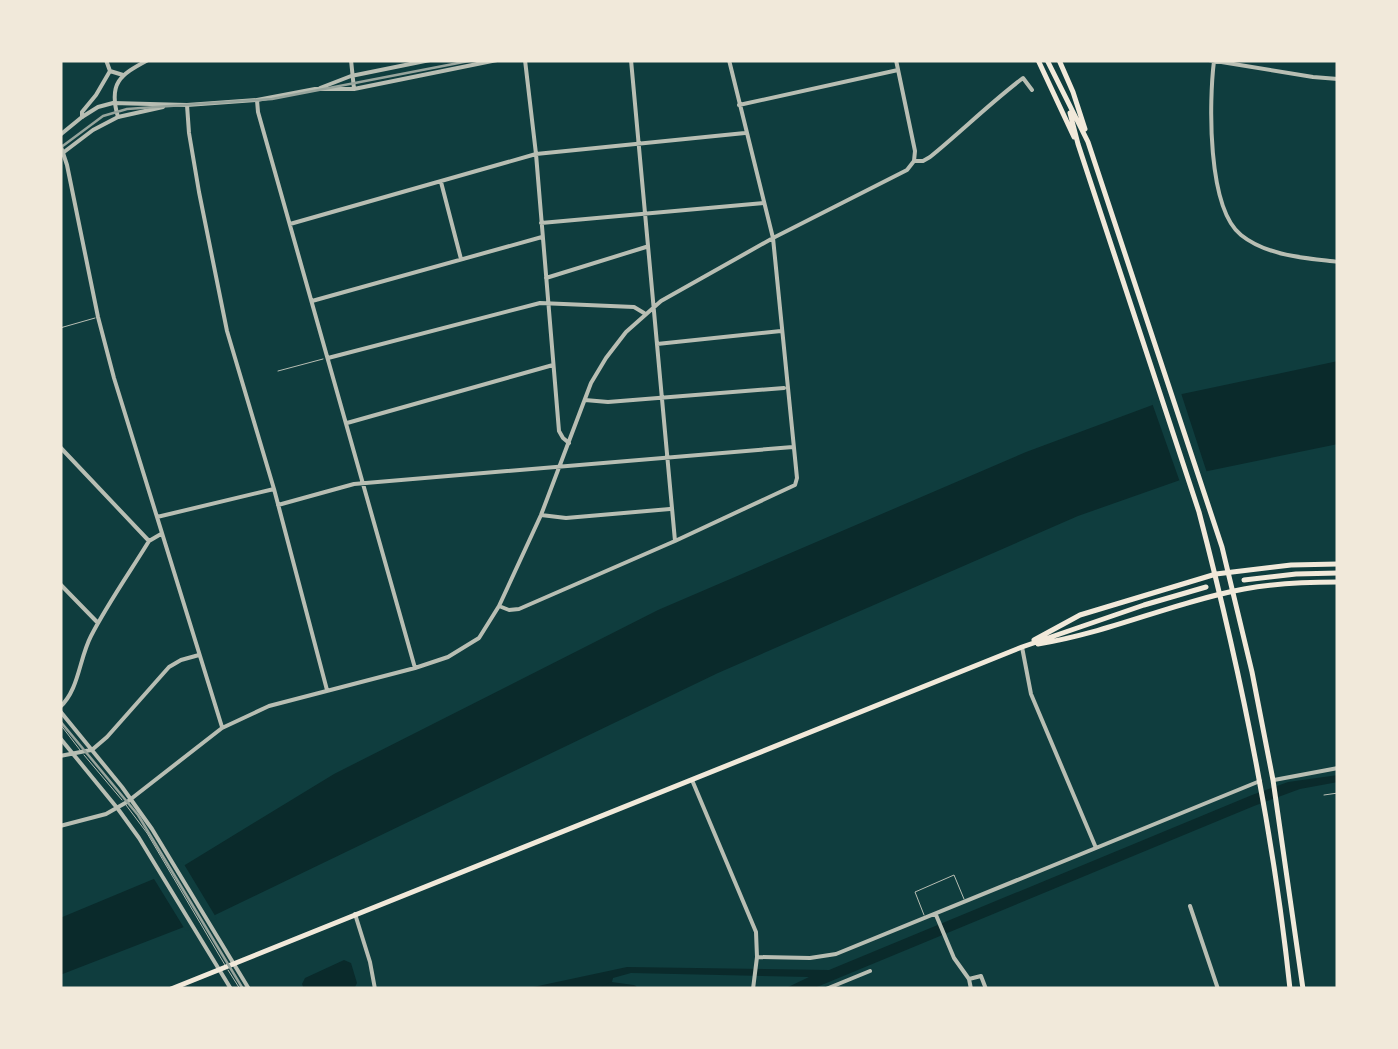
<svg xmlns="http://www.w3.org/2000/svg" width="1398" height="1049" font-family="'Work Sans',sans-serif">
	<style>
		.water { fill: #0a2a2b }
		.pier { fill: #0f3d3e }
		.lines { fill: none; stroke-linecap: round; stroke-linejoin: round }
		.canal { stroke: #0a2a2b; stroke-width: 8 }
		.service { stroke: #b8beb3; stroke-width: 1 }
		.minor { stroke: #b8beb3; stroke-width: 4 }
		.tertiary { stroke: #b8beb3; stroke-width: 4 }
		.secondary { stroke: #f1e9da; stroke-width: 5 }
		.primary { stroke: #f1e9da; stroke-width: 5 }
		.tram { stroke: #97a49c; stroke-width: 2.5 }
	</style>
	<rect width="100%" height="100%" fill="#0f3d3e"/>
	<path class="water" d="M1338,361V444L1203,472L1078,516L718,673L215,915L60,975V918L180,868L334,774L658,610L1026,452L1182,394Z
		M1338,775V782L1300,789L1254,806L812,989H784L809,977L631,973L613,978L611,986L614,989H524L627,967L829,970L1252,795L1288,782Z
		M344,960L351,963L357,983L354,989H304L302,984L305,978Z"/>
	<path class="pier" d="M1180,390L1208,476L1181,485L1151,400Z
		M182,861L217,919L186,931L151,874Z"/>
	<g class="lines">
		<path class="canal" d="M605,989L611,986L633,989"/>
		<path class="service" d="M60,328L95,318
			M278,371L323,359
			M60,724L80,750
			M84,755L122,800
			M1324,795L1338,793
			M126,805L147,833L225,965
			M924,915L915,892L954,875L964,899
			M228,970L240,989"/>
		<path class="minor" d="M106,60L110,71L123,75
			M525,60L536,154L559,431L563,438L569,443
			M631,60L675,541
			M896,60L915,151L914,161
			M1209,60L1313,77L1338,79
			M1214,61C1209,101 1207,208 1241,235C1267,256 1306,258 1338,262
			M257,100L258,112L415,668
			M187,105L189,133L199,192L227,331L274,489L327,690
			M739,105L898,70
			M82,117V112L96,95L110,71
			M118,117C108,83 120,75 148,60
			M60,144L67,165L98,317L114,378L222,727
			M441,182L461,259
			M541,223L764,203
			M290,224L536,154L745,133
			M546,278L646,247
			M312,301L542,237
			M657,344L781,331
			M328,358L540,303L634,307L644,313
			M585,400L608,402L784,388
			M347,423L553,365
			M60,447L149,541
			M278,505L354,484L793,447
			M541,515L566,518L670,509
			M157,517L274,489
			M60,584L98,623
			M499,606L509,610L519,609L675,541L795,485L797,478L773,238L729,60
			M1022,647L1031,694L1096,848
			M60,707C79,690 79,659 91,636C108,603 130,572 149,541L161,534
			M93,749L107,737L169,667L181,660L199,655
			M692,780L756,932L757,957L753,989
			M1274,780L1338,768
			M60,826L106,814L127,802L222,728L269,706L415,668L448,657L479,638L499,606L541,515L591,383L606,358L626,332L661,301L773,238L907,170L914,161H923L930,157C962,131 990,103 1023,78L1032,90
			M1190,906L1218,989
			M936,915L954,958L969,979L971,989
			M757,957L810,958L836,954L1260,781
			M969,979L981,976L986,989
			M826,989L870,971"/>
		<path class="tertiary" d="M351,60L354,89
			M320,88L351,76L430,60
			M60,135L82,117L98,107L113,103L187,105L257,100L315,89H354L497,60
			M60,155L93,130L118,117L163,107
			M60,711L122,787L152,829L249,989
			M60,738L118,809L139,838L231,989
			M60,756L91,750
			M355,914L370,962L375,989"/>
		<path class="secondary" d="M1038,60L1074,137
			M1047,60L1088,142L1222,547L1252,672L1273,780L1303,989
			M1059,60L1073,92L1085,129
			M1070,113L1078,144L1199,512C1240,669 1273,828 1290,989"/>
		<path class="primary" d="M1244,580L1296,574L1338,573
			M1034,640L1080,615L1216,574L1291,565L1338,564
			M1038,644C1108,633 1174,602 1244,589C1275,583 1307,582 1338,582
			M171,989L1022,647L1144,605L1206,587"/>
		<path class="tram" d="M60,148L103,116L127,109L272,99L474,60
			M60,721L138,815L243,989"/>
	</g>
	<rect width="1398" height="1049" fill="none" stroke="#f1e9da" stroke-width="125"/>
</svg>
